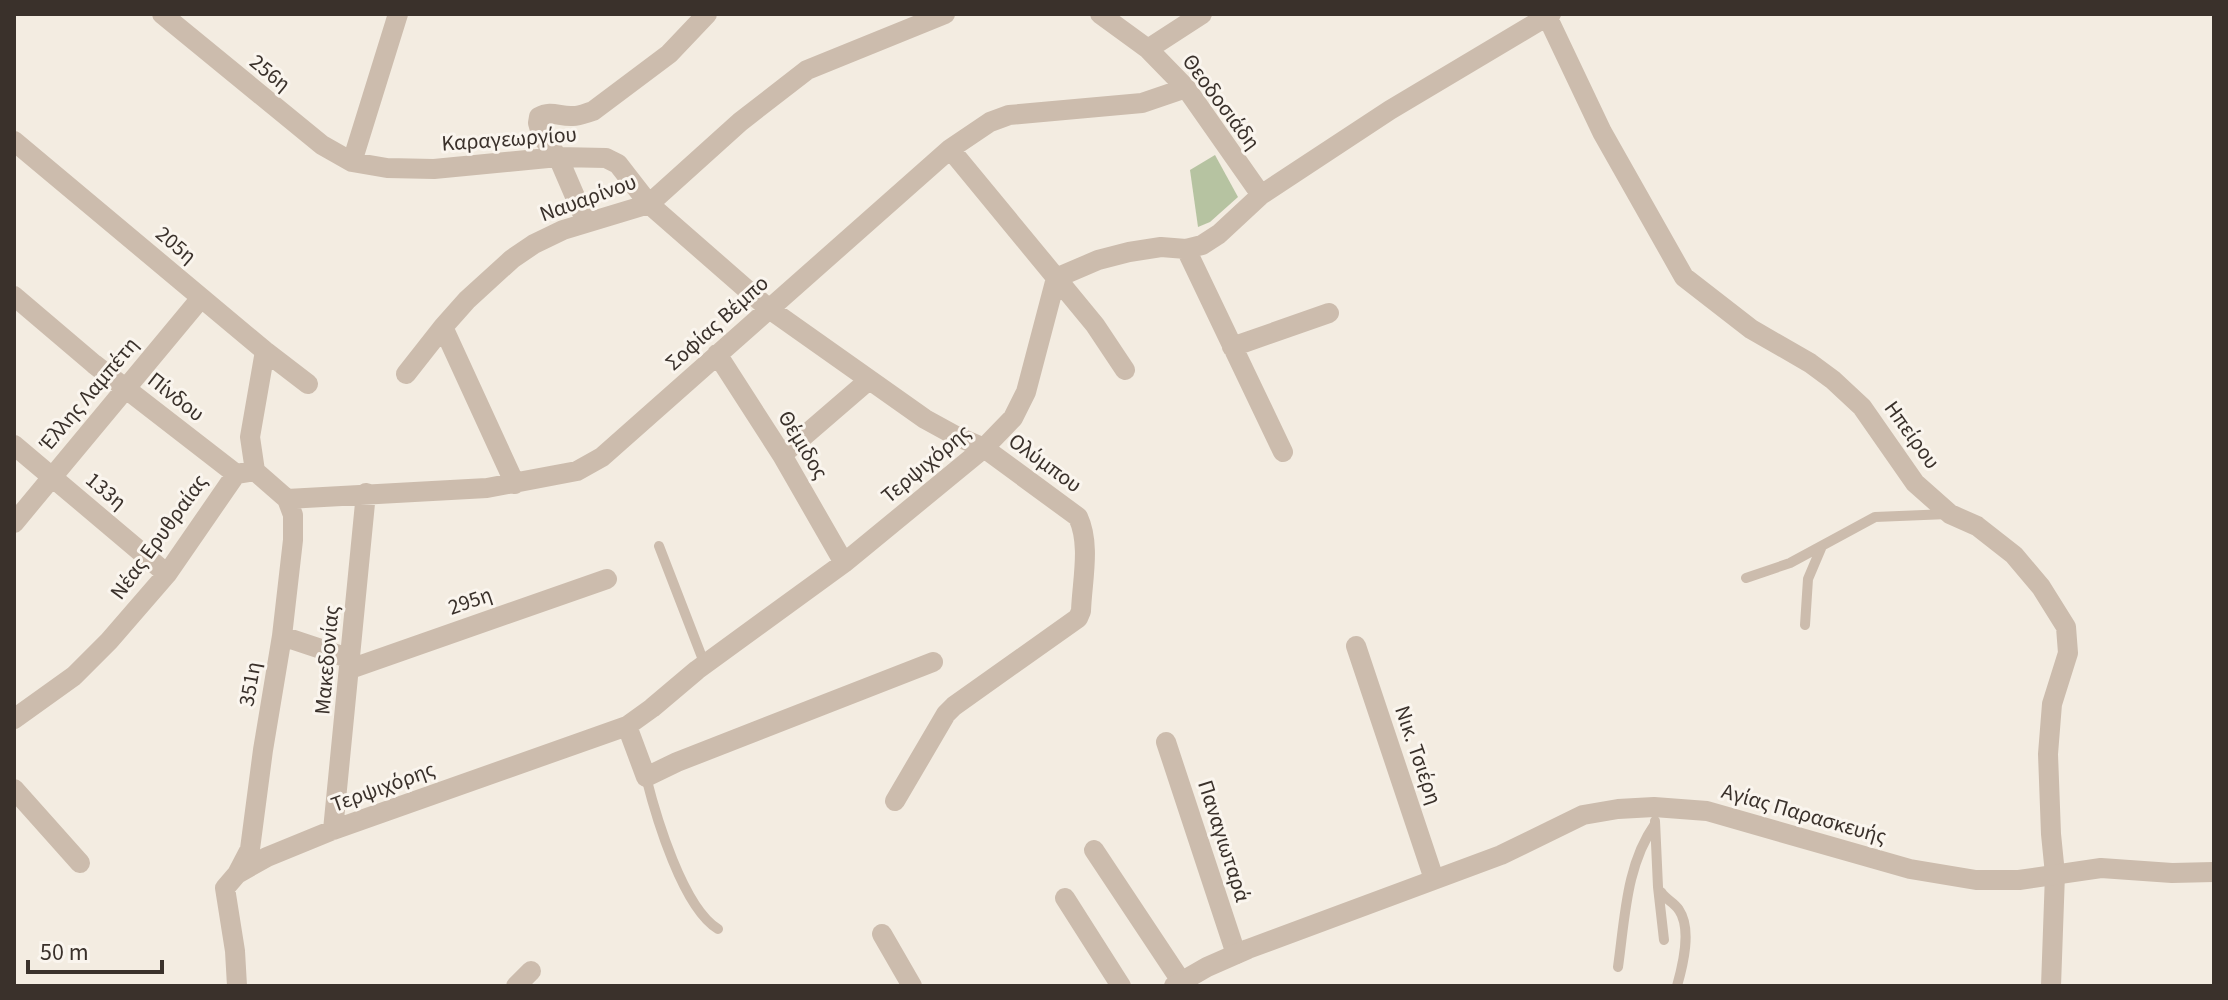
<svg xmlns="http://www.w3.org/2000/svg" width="2228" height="1000" font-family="'Source Sans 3',sans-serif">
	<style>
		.green { fill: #b6c3a1 }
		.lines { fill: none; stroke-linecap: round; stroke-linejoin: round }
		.service { stroke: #ccbcad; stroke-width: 10 }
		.minor { stroke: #ccbcad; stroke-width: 20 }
		.tertiary { stroke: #ccbcad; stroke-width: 20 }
		.labels { text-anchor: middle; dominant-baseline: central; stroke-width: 6; stroke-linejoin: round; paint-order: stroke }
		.street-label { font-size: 22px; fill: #3a312b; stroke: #faf5ee }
	</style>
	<rect width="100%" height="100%" fill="#f3ece1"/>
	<path class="green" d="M1215,155L1238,197L1210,222L1198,227L1190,170Z"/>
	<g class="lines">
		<path class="service" d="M659,546L705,665
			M1746,578L1790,563L1875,517L1948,514
			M1805,625L1808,579L1822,546
			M646,777C656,817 683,908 718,929
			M1655,821L1658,887L1664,940
			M1661,892C1666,900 1674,902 1679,910C1692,929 1683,965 1677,986
			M1618,967C1625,918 1626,865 1655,824"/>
		<path class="minor" d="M162,14L322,145L352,162L387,168L434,169L558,157L606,158L618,164L649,204L768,308L925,419L956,436L984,448L1078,517C1091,545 1082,581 1081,611L1078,618L954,706L946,714L895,801
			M1100,14L1148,49L1186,88L1261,195
			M1546,14L1602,132L1684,277L1751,329L1810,363L1833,380L1862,407L1915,483L1950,514L1977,526L2014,555L2041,587L2066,627L2068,653L2052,704L2048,754L2051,834L2055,874L2051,986
			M1148,49L1202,14
			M14,141L265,351L308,384
			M950,149L1095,325L1125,370
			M352,162L398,14
			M586,222L558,157L542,137L538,123L539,117C551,110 560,117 573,116C580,116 586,113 593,111L669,54L707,14
			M1186,249L1283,452
			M14,296L94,364L236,474
			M1232,347L1329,313
			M717,354L782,455L844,563
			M406,374L443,327
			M14,445L167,574
			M782,455L869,380
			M255,471L287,499L487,488L577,471L602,457L950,149L990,122L1009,115L1142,103L1186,88
			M515,484L443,327L467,300L512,259L534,244L563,230L649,204L740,122L807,70L945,14
			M14,523L201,298
			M282,636L351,659
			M1356,646L1434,879
			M350,669L607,579
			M14,719L74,676L109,641L167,574L236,474L255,471L250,437L265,351
			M627,726L646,777L677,762L933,662
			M1166,742L1236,954
			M14,789L80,863
			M333,830L366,493
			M1094,850L1181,981
			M237,874L267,857L333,830L627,726L652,708L697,670L844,563L984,448L1013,418L1026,392L1056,278L1098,260L1129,252L1161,247L1186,249L1202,245L1219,234L1261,195L1390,110L1551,14
			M1065,898L1121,986
			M882,934L912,986
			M237,986L235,951L225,888L237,874L250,849L263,750L282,636L293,540V515L287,499
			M516,986L531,971"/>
		<path class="tertiary" d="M1174,986L1207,967L1248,949L1501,855L1583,815L1618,809L1654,807L1707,811L1910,869L1976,880H2019L2101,868L2172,873L2214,872"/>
	</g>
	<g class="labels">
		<g class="street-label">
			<text transform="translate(270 73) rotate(39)">256η</text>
			<text transform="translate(1221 102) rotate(53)">Θεοδοσιάδη</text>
			<text transform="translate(509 139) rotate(-4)">Καραγεωργίου</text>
			<text transform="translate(588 198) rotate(-20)">Ναυαρίνου</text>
			<text transform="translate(176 245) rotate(40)">205η</text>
			<text transform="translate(717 323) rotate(-42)">Σοφίας Βέμπο</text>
			<text transform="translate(89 394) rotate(-50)">Έλλης Λαμπέτη</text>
			<text transform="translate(176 397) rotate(38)">Πίνδου</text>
			<text transform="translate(1912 435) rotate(54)">Ηπείρου</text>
			<text transform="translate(803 445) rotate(59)">Θέμιδος</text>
			<text transform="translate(1045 463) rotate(36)">Ολύμπου</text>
			<text transform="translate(926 464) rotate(-40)">Τερψιχόρης</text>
			<text transform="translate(106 491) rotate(40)">133η</text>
			<text transform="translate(159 537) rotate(-54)">Νέας Ερυθραίας</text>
			<text transform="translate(470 601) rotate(-19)">295η</text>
			<text transform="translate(327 660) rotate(-85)">Μακεδονίας</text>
			<text transform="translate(250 684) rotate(-80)">351η</text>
			<text transform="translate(1418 755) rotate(71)">Νικ. Τσιέρη</text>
			<text transform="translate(383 787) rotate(-20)">Τερψιχόρης</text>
			<text transform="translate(1804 814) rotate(16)">Αγίας Παρασκευής</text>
			<text transform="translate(1224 841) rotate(72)">Παναγιωταρά</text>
		</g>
	</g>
	<rect width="2228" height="1000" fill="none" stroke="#3a312b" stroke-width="32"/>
	<path d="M28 960v12h134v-12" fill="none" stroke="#3a312b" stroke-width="4"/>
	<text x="40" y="960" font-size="24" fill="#3a312b" stroke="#faf5ee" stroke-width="6" paint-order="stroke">50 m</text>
</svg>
